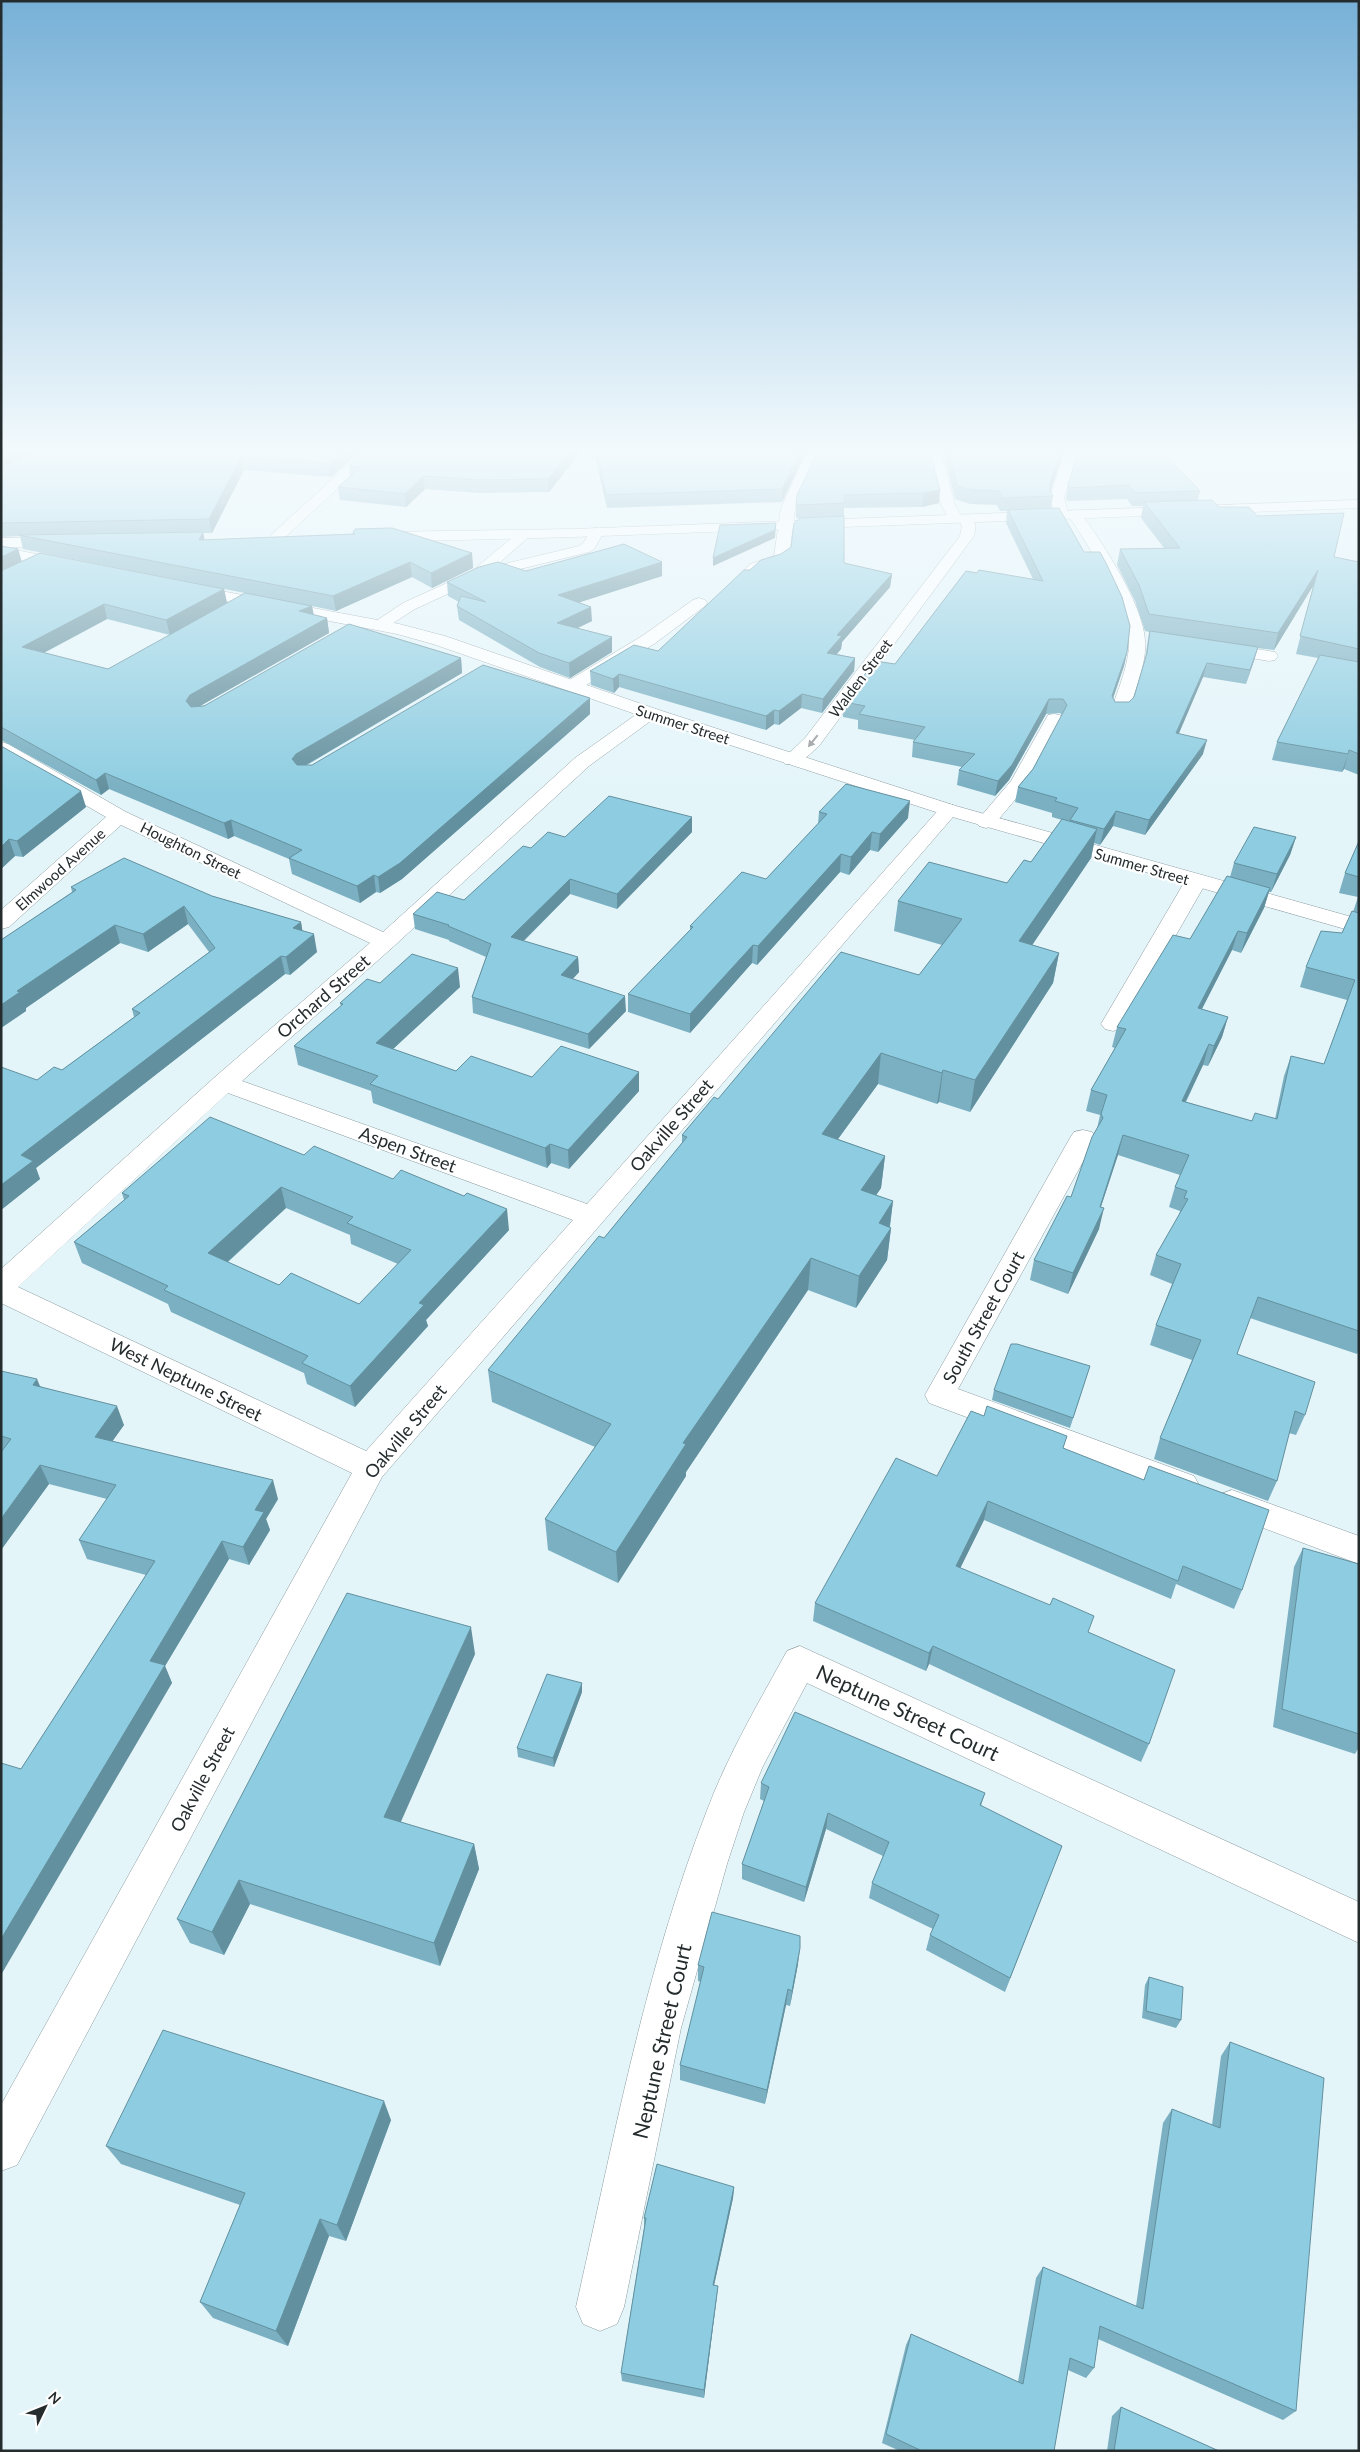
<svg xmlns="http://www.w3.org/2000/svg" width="1360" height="2452" font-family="Lato,sans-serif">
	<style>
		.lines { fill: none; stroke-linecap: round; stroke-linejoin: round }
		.minor-casing { stroke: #8c9ba0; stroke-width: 1 }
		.secondary-casing { stroke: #8c9ba0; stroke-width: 1 }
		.primary-casing { stroke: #8c9ba0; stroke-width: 1 }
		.minor { fill: #fff; fill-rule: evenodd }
		.secondary { fill: #fff; fill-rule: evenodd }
		.primary { fill: #fff; fill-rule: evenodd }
		.wall { fill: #7ab0c2; fill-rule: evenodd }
		.shaded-wall { fill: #63909e }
		.building { fill: #8ecde1; stroke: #63909e; fill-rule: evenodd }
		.oneway { fill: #9da0a1 }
		.labels { text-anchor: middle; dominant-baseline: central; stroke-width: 4.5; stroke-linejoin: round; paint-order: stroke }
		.far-street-label { font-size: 15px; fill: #252c2e; stroke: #fff }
		.street-label { font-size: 18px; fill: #252c2e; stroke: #fff }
		.near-street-label { font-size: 21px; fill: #252c2e; stroke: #fff }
	</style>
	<rect width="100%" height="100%" fill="#e4f5fa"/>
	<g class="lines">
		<defs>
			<path id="minor" d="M365,449H380L280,542H270L267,539L270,536Z
				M808,449H822L795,508L789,558C783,566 755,575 746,573L744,570L750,564L774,556L781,508Z
				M926,449H940L955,505L961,515H970C976,523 976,527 974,536L819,746L799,764H785L782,760L805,738L960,536L962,526L959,521H950L941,505Z
				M1065,449H1079L1064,498L1068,512L1074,510L1079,511C1101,540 1143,604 1145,640C1147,664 1135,689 1129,711L1126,715H1114L1111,711C1118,689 1130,663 1129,640C1126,605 1088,544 1068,515L1061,518L1056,517L1050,498Z
				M597,528L604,532L594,549L589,552L480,579L415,609L384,629H372L370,625L403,603L471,572L520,531H530L532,534L496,566L579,546L583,543L592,529Z
				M699,598L705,600L707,603L705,606L654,644L578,690H566L563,686L566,682L642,636L693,600Z
				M1220,643L1269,651L1275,652L1278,656L1275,660L1269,661L1214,652L1211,648L1214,644Z
				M650,708L656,709L659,713L656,717L589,766L393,947L242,1081L587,1204L942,806L949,804L956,806L959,810L382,1477L17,2165L1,2171V2105L352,1473L1,1303V1269L215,1077L370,943L121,825L9,927L1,929V910L106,817L1,756V742L8,744L126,812L383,932L575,758L644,709ZM228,1093L573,1220L366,1451L18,1287Z
				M1054,714L1060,715L1063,719L1029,783L993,826L986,828L979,826L976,822L1011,781L1048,715Z
				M1196,875L1204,876L1207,881L1125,1024L1121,1029L1113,1031L1105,1029L1101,1024L1185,881L1188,876Z
				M1083,1130L1092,1132L1096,1138L958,1389L1194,1476L1199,1485L1194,1494L1183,1498L929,1403L925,1395L1070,1138L1074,1132Z
				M1232,1490L1359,1536V1564L1221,1512L1216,1503L1221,1494Z
				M800,1646L1359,1902V1943L807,1683L763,1766L744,1812L727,1864L681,2028L624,2307L617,2324L600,2331L583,2324L576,2307C613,2143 645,1970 706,1813C727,1756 758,1704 787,1651Z"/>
			<path id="secondary" d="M1,547L66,560L74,565L66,570L1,557Z
				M189,585L399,624L445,636L656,709L956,806L1359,919V933L942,814L644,717L433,644L397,634L183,593L181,590Z"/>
			<path id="primary" d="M1359,500V508L573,537L380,542L372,537L380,532L573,529Z
				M60,537L68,542L65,545L1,548V538Z"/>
		</defs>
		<use href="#minor" class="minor-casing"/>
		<use href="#secondary" class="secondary-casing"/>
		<use href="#primary" class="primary-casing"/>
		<use href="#minor" class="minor"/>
		<use href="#secondary" class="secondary"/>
		<use href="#primary" class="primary"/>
	</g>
	<path class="wall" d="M1,449H363L331,477L244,470L212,533H203L204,540L353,534V533L472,553L473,568L432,588L412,577L336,611L312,606L314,615L327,618L329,633L200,706L461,658L462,673L307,765H312L590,714L402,879L380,893L376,892L360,903L292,874L289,859L234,836L228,839L109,789L101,795L1,740V546L18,549L22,562L224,589L227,603L170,635L107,619L44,653L108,669L260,596L23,549L20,536L1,537Z
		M367,449H583L549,492L479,493L425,489L406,507L340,500L338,487L350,476L349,466Z
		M593,449H807L782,502L607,508Z
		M929,449L939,503L922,507L844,508V563L892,574L890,587L842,642L841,649L837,654L855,658L854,671L822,713L801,708L779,725L774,724L766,730L619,687L614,693L591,685L590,671L658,651L750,570L781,554L791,547L799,518H796V505Z
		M942,449H1064L1051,489V492L1053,496L1051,508L1127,652L1124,666L1113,698L1115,702H1129L1134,697L1145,660L1149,632L1145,631L1135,601L1117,565L1120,549L1164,548L1141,518L1143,506H1132L1127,499L1067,501L1066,498L1068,485L1137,451L1200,491L1198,500L1219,507L1257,516L1334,557L1359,562V775L1344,769L1342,772L1272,760L1277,742L1318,658L1296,654L1313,586L1274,650L1257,648L1246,684L1203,677L1179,733L1203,754L1145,835L1113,826L1100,845L1094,843L1091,858L1032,945L1059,953L1053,983L970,1112L939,1102L937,1104L878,1084L838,1139L885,1156L881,1188L876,1195L893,1201L890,1227L891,1228L887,1260L856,1308L808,1290L686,1472V1476L618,1583L548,1550L545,1519L595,1447L492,1402L488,1370L604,1238L682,1143V1135L718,1099L919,975L942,945L894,931L898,901L1007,883L1031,862L1062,820L1052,817V813L1015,802L1018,787L1033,769L1062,715L1060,713L1046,714L1009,780L995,796L957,785L959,770L962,767L912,757L913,742L915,740L858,729V720L843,717L844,702L895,664L977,573L1033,579L1006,523L1007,511H1000L997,505L970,504L955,499Z
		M662,562V576L579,602L592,621L578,628L612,652L570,678L540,667L459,620L457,606L459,602L448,596L447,582L526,571Z
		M1,746L86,807L23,857L15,856L1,869Z
		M819,812L908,818L878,852L870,850L849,875L840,872L757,965L752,963L690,1033L628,1012V994L690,930V926L766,879L818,824Z
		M692,817V832L617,909L570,894L524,941L578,957L579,972L573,979L626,1011L589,1049L473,1013L472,997L486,957L449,941V940L415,929L413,914L464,900L531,848L565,837Z
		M1296,837L1290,855L1271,892H1269L1264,908L1241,953L1232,950L1202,1009L1228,1017L1222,1037L1208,1066L1203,1065L1186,1102L1252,1121L1275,1119L1284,1076L1291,1056L1324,1064L1347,1000L1300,987L1306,967L1342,933L1353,912L1358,897L1339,893L1345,873L1359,841V1351L1357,1354L1250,1318L1237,1354L1305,1415L1296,1435L1289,1433L1277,1481L1268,1501L1154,1459L1160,1438L1192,1360L1150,1345L1156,1325L1172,1284L1150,1275L1156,1255L1179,1216L1180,1211L1169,1207L1175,1187L1180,1175L1118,1155L1101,1207L1099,1229L1068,1294L1030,1280L1034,1260L1071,1197L1097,1129L1100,1115L1086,1111L1091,1090L1115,1048L1112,1047L1117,1027L1190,939L1230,877L1234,863Z
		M71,887L212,896L301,922L302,931L317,952L290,975L285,974L36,1168L40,1179L1,1210L37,1080L62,1070L134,1017L132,1009L209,952L188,924L148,952L120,943L26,1008V1011L1,1028V940L72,892Z
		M380,983L460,987L393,1049L456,1071L532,1077L639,1072V1091L569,1169L551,1163L547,1168L373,1103L371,1091L298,1065L294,1046L341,1006L340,1003Z
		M304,1155L509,1230L426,1320L428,1326L355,1407L307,1384L304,1373L171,1312L168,1304L82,1263L74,1242L124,1200L122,1193ZM286,1208L350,1235L351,1244L398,1264L359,1304L279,1285L228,1262Z
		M1090,1366L1070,1428L992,1400L994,1390Z
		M1,1371L40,1386L124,1425L112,1441L278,1499L266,1519L270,1530L249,1565L229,1559L165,1666L172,1683L21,1769L146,1575L87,1559L79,1540L107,1499L49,1484L1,1550Z
		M1064,1448L1242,1590L1234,1609L1176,1584L1171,1599L984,1520L960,1568L1088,1632L1149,1744L1141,1762L929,1664L926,1671L813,1621L815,1603L937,1476Z
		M1303,1548L1359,1564V1747L1355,1754L1273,1727L1294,1567Z
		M475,1654L400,1822L474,1844L479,1869L440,1966L250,1904L224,1955L190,1943L177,1919Z
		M582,1692L554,1767L518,1757L517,1748Z
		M761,1783L985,1793L981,1806L1062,1846L1005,1992L926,1950L930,1935L933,1929L869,1898L872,1883L883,1856L826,1829L804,1902L742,1879V1864L764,1801L760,1799Z
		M798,1964L790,2006L786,2005L765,2104L680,2080V2065L701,1982L698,1981V1965Z
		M1149,1977L1181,2020L1176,2028L1142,2018L1145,1985Z
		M1230,2042L1296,2411L1283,2420L1098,2339L1094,2368L1086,2378L1068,2370L1054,2451H900L882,2443L906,2345L911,2334L1018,2382L1036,2278L1043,2267L1136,2306L1163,2123L1172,2109L1212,2125L1221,2056Z
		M391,2120L346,2241L329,2236L288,2346L213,2318L200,2302L240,2205L121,2164L106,2146Z
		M734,2187L733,2198L714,2285L717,2295L704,2398L622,2381L621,2373L644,2228V2218Z
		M1121,2407L1219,2451H1107L1112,2416Z"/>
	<path class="shaded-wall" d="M15,449H44L1,470V455Z
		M347,449H363L331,477L330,464Z
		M572,449H583L549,492L548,479Z
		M802,449H807L782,502V489Z
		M1062,449H1064L1051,489L1050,484Z
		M241,457L244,470L212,533L209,519Z
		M423,476L425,489L406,507L405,494Z
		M940,490L939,503L922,507L924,493Z
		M776,523L775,538L713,566V558Z
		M203,532L206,546L199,540Z
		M18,549L22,563L1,573V557Z
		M472,553L473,568L432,588L431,573Z
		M410,562L412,577L336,611L333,596Z
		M662,562V576L559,609L558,595Z
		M1318,570L1313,586L1274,650L1278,633Z
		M892,574L890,587L842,642L841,649L826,666L827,653L837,635Z
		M224,589L227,603L170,635L166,620Z
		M104,604L107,619L26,662L22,647Z
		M312,606L314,620L299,611Z
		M591,607L592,621L558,637L557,623Z
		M327,618L329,633L193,710L186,701L190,695Z
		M612,637V652L570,678L569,663Z
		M1258,647L1254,661L1246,684L1250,670Z
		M1127,652L1124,666L1109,710L1112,696Z
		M461,658L462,673L299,769L292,759L296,754Z
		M855,658L854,671L822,713L823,699Z
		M1207,663L1203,677L1173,747L1176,733Z
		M619,674V687L614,693L613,679Z
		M802,694L801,708L779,725V711Z
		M590,698V714L402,879L380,893L378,877Z
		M1049,699L1046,714L1009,780L995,796L998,781Z
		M774,710V724L766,730V716Z
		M1207,740L1203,754L1145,835L1149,820Z
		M1349,750L1344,769L1342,772L1348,754Z
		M105,773L109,789L101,795L96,780Z
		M81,791L86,807L23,857L17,841Z
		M910,801L908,818L878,852L880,834Z
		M1116,811L1113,826L1100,845L1104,829Z
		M692,817V832L617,909V894Z
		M231,820L234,836L228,839L224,823Z
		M1097,829L1091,858L1014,972L1019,941Z
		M872,832L870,850L849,875L851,857Z
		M1296,837L1290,855L1271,892L1277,874Z
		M9,839L15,856L1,869V847Z
		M841,854L840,872L757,965L758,946Z
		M374,875L376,892L360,903L357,886Z
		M570,879V894L512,952L511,937Z
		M1270,888L1264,908L1241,953L1247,933Z
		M184,906L188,924L148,952L143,934Z
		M301,922L304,940L293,928Z
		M115,925L120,943L26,1008V1011L1,1028V1005L17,991Z
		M1238,931L1232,950L1192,1028L1198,1008Z
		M314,934L317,952L290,975L286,957Z
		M753,945L752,963L690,1033V1014Z
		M1059,953L1053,983L970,1112L975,1080Z
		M281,956L285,974L36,1168L40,1179L1,1210V1185L21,1155Z
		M578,957L579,972L562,990L561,975Z
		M458,968L460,987L379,1062L376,1043Z
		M625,996L626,1011L589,1049L588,1034Z
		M1228,1017L1222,1037L1208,1066L1214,1046Z
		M1209,1044L1203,1065L1176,1121L1182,1101Z
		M881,1053L878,1084L819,1165L822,1134Z
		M943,1070L939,1102L937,1104L942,1073Z
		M639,1072V1091L569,1169L568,1150Z
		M1123,1135L1118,1155L1094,1227L1100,1207Z
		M550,1144L551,1163L547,1168L545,1148Z
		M885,1156L881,1188L858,1222L861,1190Z
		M281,1187L286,1208L214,1274L208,1253Z
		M893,1201L889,1231L891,1228L887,1260L856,1308L859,1276L879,1223Z
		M1104,1208L1099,1229L1068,1294L1073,1273Z
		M507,1209L509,1230L426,1320L428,1326L355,1407L350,1386L419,1303Z
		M811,1258L808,1290L686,1472V1476L618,1583L616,1552L683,1443Z
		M37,1379L45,1398L33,1385Z
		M117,1406L124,1425L102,1456L95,1437Z
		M40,1465L49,1484L1,1550V1519Z
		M273,1480L278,1499L266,1519L270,1530L249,1565L243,1547L255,1510Z
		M988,1501L984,1520L952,1585L956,1566Z
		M222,1541L229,1559L165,1666L172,1683L1,1975V1939L150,1661Z
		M471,1627L475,1654L392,1842L384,1817Z
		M933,1646L929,1664L926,1671L929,1653Z
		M582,1683V1692L554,1767L553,1758Z
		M828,1813L826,1829L804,1902L806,1887Z
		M474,1844L479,1869L440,1966L434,1943Z
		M239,1880L250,1904L224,1955L212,1932Z
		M800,1948L798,1964L790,2006L792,1991Z
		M788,1989L786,2005L765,2104L767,2090Z
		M384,2101L391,2120L346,2241L337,2225Z
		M734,2187L733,2198L712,2295L713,2285Z
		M320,2219L329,2236L288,2346L276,2331Z
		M718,2286L717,2295L704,2398V2390Z"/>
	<path class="building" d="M1,449H15L1,455Z
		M41,449H347L330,464L241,457L209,519L1,523V468Z
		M367,449H572L548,479L478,480L423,476L405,494L338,487L361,467L349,466Z
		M596,449H802L782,489L606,495Z
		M819,449H929L940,490L924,493L845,495V503L796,505L797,495Z
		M947,449H1062L1050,484L1051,489H1049L1053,496L1002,498L999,491L972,490L957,486Z
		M1079,449H1137V451H1162L1200,491L1135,493L1129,485L1069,488L1068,485Z
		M1212,500L1219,507H1249L1257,516L1344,513L1334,557L1359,562V649L1300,636L1318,570L1278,633L1149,614L1139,585L1120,549L1180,548L1144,502Z
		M1059,508L1084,552H1100L1106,563L1122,597L1130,626L1127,652L1112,696L1115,702H1129L1134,697L1147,653L1150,631L1258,647L1250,670L1207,663L1176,733L1207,740L1149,820L1116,811L1104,829L1070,820L1078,808L1055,801L1057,798L1018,787L1033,769L1067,705L1063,699H1049L1012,765L998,781L959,770L975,754L913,742L925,727L859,714L865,706L844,702L875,661L895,664L966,571L977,573L979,570L1043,581L1008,510Z
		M844,516V563L892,574L837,635L842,636L827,653L855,658L823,699L802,694L779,711L774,710L766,716L619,674L613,679L590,671L634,645L658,651L744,570H750L761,560L781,554L791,547L794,523L800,518Z
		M776,523L775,530L713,558L720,525Z
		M392,528L472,553L431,573L410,562L333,596L19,535L203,532L199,540L355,534L353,533L355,529Z
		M624,544L662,562L558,595L591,607L557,623L612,637L569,663L539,653L457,606L461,596L486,602L447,582L479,567L498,562L526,571Z
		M1,546L18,549L1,557Z
		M40,553L224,589L166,620L104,604L22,647L108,669L245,593L312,606L299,611L327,618L190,695L186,701L191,707L204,706L349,624L461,658L296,754L292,759L297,765H312L483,665L590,698L400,863L378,877L374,875L357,886L289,858L302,850L231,820L224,823L105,773L96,780L1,727V571Z
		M1320,655L1359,662V754L1349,750L1348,754L1277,742Z
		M1,746L81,791L17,841L9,839L1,847Z
		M846,784L910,801L880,834L872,832L851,857L841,854L758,946L753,945L690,1014L628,994L693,927L690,926L742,872L766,879L827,814L819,812Z
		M609,796L692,817L617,894L570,879L511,937L578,957L561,975L625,996L588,1034L472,997L491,944L448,926L449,925L413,914L437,892L464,900L523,846L531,848L548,832L565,837Z
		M1062,819L1097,829L1019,941L1059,953L975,1080L943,1070L942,1073L881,1053L822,1134L885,1156L861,1190L893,1201L879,1223L891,1228L859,1276L811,1258L683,1443L686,1444L616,1552L545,1519L611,1424L488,1370L599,1236L604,1238L687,1137L682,1135L714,1097L718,1099L841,952L919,975L962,919L898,901L929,862L1007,883L1024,860L1031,862Z
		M1254,827L1296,837L1277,874L1234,863Z
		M1359,841V877L1345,873Z
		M124,858L212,896L301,922L293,928L314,934L286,957L281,956L21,1155L33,1161L1,1185V1067L37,1080L54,1067L62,1070L140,1013L132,1009L215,948L184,906L143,934L115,925L17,991L20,992L1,1005V940L76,890L71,887Z
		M1227,876L1270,888L1247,933L1238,931L1198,1008L1228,1017L1214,1046L1209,1044L1182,1101L1252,1121L1255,1113L1277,1119L1291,1056L1324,1064L1355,980L1306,967L1321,931L1342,933L1352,911L1359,913V1331L1258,1297L1237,1354L1315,1382L1305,1415L1295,1411L1277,1481L1160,1438L1201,1340L1156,1325L1181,1264L1156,1255L1188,1199L1184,1198L1187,1191L1175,1187L1189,1155L1123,1135L1100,1207L1104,1208L1073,1273L1034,1260L1067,1196L1071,1197L1092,1137L1103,1118L1101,1114L1107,1095L1091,1090L1126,1029L1117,1027L1173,935L1190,939Z
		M412,954L458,968L376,1043L456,1071L471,1056L532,1077L561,1046L639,1072L568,1150L550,1144L545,1148L370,1084L378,1076L294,1046L343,1004L340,1003L367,979L380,983Z
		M210,1117L304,1155L314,1146L393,1179L401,1170L464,1196L467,1193L507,1209L419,1303L424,1305L350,1386L302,1363L308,1356L164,1290L168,1286L74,1242L129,1196L122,1193ZM281,1187L353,1217L347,1223L411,1250L359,1304L291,1273L279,1285L208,1253Z
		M1011,1344H1017L1090,1366L1073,1418L994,1390Z
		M1,1371L37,1379L33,1385L117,1406L95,1437L273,1480L255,1510L264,1512L243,1547L222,1541L150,1661L165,1665L1,1939V1763L21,1769L155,1561L79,1540L116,1485L40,1465L1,1519V1452L11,1439L1,1436Z
		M987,1406L1067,1436L1063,1448L1144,1480L1149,1466L1269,1510L1242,1590L1183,1566L1178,1581L988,1501L956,1566L1050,1605L1053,1598L1094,1616L1088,1632L1175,1670L1149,1744L933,1646L929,1653L815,1603L896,1458L937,1476L971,1411L984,1416Z
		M1303,1548L1359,1564V1734L1282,1709Z
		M347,1593L471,1627L384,1817L474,1844L434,1943L239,1880L212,1932L177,1919Z
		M547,1674L582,1683L553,1758L517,1748Z
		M795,1712L985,1793L980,1805L1062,1846L1010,1978L930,1935L939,1915L872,1883L889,1842L828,1813L806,1887L742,1864L769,1787L761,1783Z
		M712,1912L800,1936V1948L792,1991L788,1989L767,2090L680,2065L704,1967L698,1965Z
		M1149,1977L1183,1987L1181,2020L1146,2011Z
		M163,2030L384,2101L337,2225L320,2219L276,2331L200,2302L245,2193L106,2146Z
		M1230,2042L1324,2078L1296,2411L1100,2326L1094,2368L1070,2358L1054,2451H922L886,2434L911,2334L1023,2384L1043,2267L1143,2309L1172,2109L1220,2128Z
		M657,2164L734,2187L713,2285L718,2286L704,2390L621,2373L646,2218H644Z
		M1121,2407L1219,2451H1114Z"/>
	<defs><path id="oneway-solid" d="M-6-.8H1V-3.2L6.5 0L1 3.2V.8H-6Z" transform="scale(1.25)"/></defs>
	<use class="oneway" href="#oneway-solid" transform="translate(813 741) rotate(129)"/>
	<linearGradient id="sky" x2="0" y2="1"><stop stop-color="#77b0d7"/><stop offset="0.57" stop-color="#f3fafd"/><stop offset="1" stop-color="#f3fafd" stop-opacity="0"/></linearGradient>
	<rect width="1360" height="792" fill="url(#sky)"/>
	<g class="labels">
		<g class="far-street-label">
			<text transform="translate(860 678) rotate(-53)">Walden Street</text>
			<text transform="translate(683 724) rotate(18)">Summer Street</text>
			<text transform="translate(191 850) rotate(26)">Houghton Street</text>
			<text transform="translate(1142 866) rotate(16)">Summer Street</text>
			<text transform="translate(60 869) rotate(-42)">Elmwood Avenue</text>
		</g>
		<g class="street-label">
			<text transform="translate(323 996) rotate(-41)">Orchard Street</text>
			<text transform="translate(671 1125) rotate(-49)">Oakville Street</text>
			<text transform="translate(408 1149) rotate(20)">Aspen Street</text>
			<text transform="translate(983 1317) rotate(-61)">South Street Court</text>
			<text transform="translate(186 1379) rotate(26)">West Neptune Street</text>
			<text transform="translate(405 1431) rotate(-50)">Oakville Street</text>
			<text transform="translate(202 1779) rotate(-62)">Oakville Street</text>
		</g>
		<g class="near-street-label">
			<text transform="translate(908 1712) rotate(25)">Neptune Street Court</text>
			<text transform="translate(661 2041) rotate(-77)">Neptune Street Court</text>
		</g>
	</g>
	<rect width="1360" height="2452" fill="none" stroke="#252c2e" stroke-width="5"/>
	<g transform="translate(45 2407) rotate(47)" stroke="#ffffff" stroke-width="4" paint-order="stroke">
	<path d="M0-4L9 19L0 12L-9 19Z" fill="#252c2e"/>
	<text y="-8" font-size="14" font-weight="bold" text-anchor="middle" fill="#252c2e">N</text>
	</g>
</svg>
